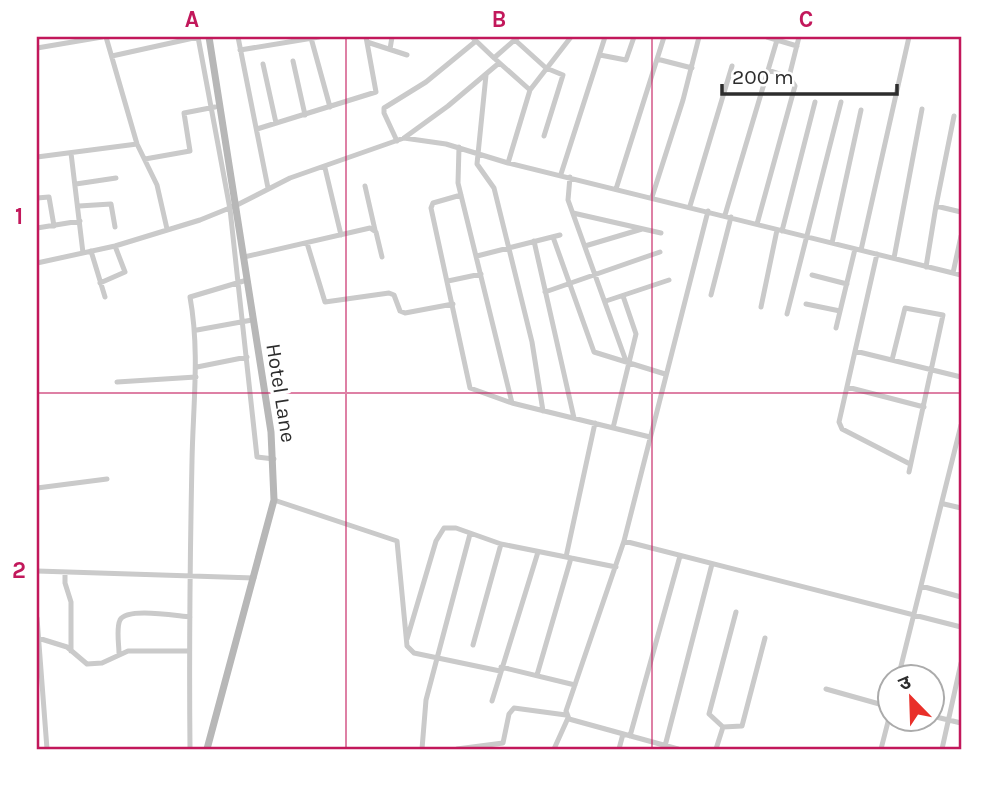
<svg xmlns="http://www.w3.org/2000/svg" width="998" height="786" font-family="Karla,'Noto Sans Devanagari',sans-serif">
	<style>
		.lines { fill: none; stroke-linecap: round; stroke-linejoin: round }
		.street { stroke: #cacaca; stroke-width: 5 }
		.secondary { stroke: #b7b7b7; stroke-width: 7 }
		.grid { fill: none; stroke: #c2185b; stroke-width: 2; stroke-opacity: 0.55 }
		.labels { text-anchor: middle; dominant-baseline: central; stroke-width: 7; stroke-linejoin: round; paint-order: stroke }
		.street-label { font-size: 21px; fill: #2d2d2d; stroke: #fff }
		.neatline { fill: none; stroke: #c2185b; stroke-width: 2.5 }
		.grid-label { font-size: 23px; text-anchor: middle; font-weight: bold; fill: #c2185b }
	</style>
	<rect width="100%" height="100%" fill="#fff"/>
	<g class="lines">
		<path class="street" d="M106,37L137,144L157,185L167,229
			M238,37L268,188
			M472,37L494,58
			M767,37L797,46
			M311,38L330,107
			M515,40L546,68L563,75L544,136
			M367,42L407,55
			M37,48L102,37
			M390,49L392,37
			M240,50L319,37
			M600,55L626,60L634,37
			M112,56L198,37L230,209L257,457L274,459
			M657,59L692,68
			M293,61L305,115
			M263,64L276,123
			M486,75L477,164L494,188L532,342L543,411
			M789,77L799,37
			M530,90L571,37
			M257,129L376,92L366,37
			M404,138L446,144L508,163L961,275
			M397,141L384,113V108L426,82L476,41
			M459,147L458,183L512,403
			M71,153L83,253
			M37,157L137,144
			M145,159L190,151L184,113L215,107
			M508,163L530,90L494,58L518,37
			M325,168L341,235
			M561,174L605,37
			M570,177L568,200L626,361
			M76,184L116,178
			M365,186L375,230
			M616,189L664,37
			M461,195L433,203L431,208L470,388L512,403L650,437
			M652,197L683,100L699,37
			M37,198L49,197L54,226
			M79,206L111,204L115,227
			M690,206L732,66
			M936,206L954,116
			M573,213L661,233
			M725,215L777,40
			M757,224L795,86L789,77L768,70
			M37,228L80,221
			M782,231L815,102
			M553,237L594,352L665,374
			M534,241L574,418
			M307,243L325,302L389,293L394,295L400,311L405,313L453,304
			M832,243L861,110
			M585,246L642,229
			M861,250L909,37
			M91,251L105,297
			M877,254L839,422L842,429L910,464
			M477,256L560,235
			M244,257L370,228L376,232L382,257
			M894,258L922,109
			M37,263L115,246L200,220L237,205L290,178L404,138L448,106L499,63
			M926,267L936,206L961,212
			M953,273L961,236
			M812,275L847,284
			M448,281L481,274
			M100,283L125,272L115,246
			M545,292L660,252
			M711,295L731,217
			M606,301L669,280
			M806,304L840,311
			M761,307L777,230
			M787,314L841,102
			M836,328L855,249
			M197,330L252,320
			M855,351L961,377
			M892,360L905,308L943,315L909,472
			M197,367L247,357
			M117,382L196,377
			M847,387L924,407
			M613,428L636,334L623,296
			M37,488L107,479
			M274,500L397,541L407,646L414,653L500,671
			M944,504L961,508
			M624,541L961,627
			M566,557L595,423
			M37,571L254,578
			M65,572V583L71,602V651
			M921,586L961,597
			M37,618L47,749
			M38,638L67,647L87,664L102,663L128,651H189
			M407,639L436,541L444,528H456L501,544L616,567
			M473,645L501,544
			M119,653C119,645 116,628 120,620C127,607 176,616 190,617
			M501,667L575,685
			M537,675L571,558
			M898,678L961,425
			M826,689L890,707
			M492,701L538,552
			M932,716L961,723
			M723,727L709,714L736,612
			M630,736L680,556
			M665,746L712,564
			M190,749C189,653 190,557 192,461C193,405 200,352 190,297L247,280
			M422,749L426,700L470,534
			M457,749L503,743L509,714L514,708L566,715
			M554,749L568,718
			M619,749L623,734
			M678,749L569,719L566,711L624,541L708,211
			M716,749L723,727L742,726L765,638
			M881,749L890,714
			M942,749L961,663"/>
		<path class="secondary" d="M207,749L274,500L271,432L209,37"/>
	</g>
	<path class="grid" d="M346,37V749M652,37V749M37,393H961"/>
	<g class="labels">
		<g class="street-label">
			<text transform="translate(281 393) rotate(81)">Hotel Lane</text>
		</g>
	</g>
	<rect width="998" height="786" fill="none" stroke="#ffffff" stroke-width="77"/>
	<g transform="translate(911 698) rotate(337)"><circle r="33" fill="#ffffff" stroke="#ababab" stroke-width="2"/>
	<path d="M0-5L12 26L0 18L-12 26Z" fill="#e92f29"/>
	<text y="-10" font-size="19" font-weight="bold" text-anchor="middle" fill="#2d2d2d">उ</text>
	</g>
	<path d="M722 84v10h175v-10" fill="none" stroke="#2d2d2d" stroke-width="3.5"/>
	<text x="732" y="84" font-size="21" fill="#2d2d2d" stroke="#ffffff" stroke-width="5" paint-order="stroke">200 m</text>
	<rect x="38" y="38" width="922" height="710" class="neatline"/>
	<g class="grid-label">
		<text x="192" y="27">A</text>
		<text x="499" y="27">B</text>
		<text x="806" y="27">C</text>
		<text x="19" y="224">1</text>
		<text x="19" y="578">2</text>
	</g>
</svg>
